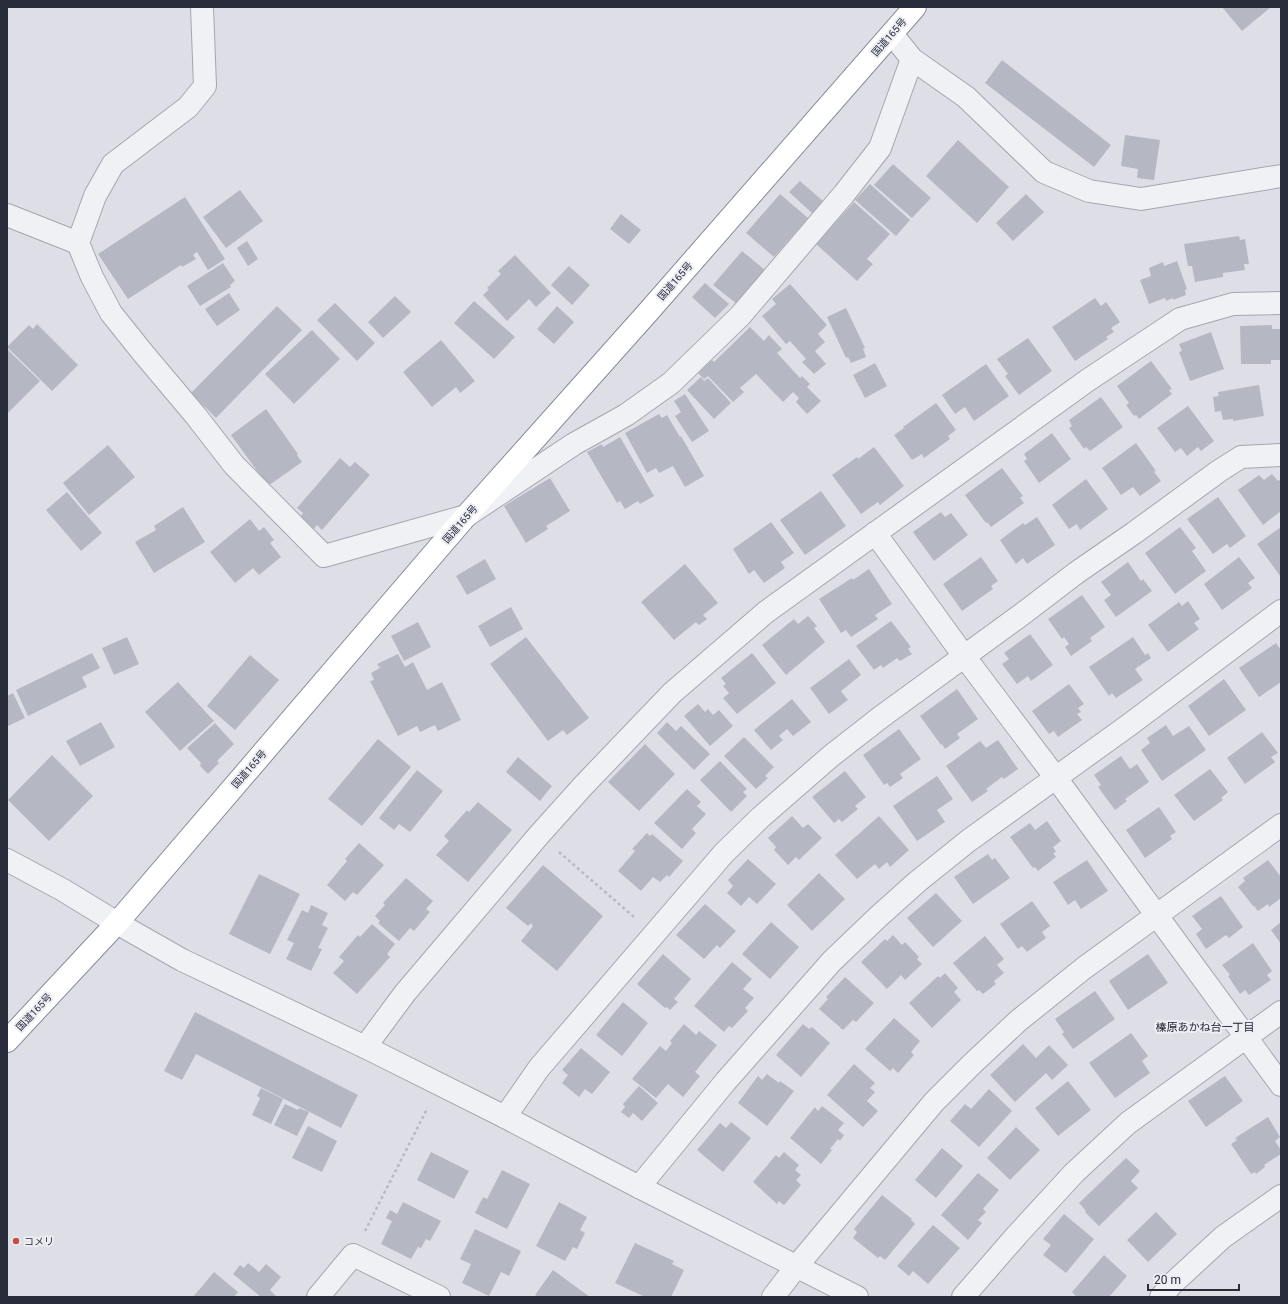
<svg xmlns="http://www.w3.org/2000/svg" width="1288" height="1304" font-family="Roboto,'Noto Sans JP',sans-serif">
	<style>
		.building { fill: #b5b8c2 }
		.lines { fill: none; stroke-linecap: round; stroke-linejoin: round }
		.minor-casing { stroke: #a4a6af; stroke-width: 24 }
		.tertiary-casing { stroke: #a4a6af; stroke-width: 24 }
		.trunk-casing { stroke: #868b9b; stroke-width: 24 }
		.path { stroke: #b8bac1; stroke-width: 2.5; stroke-dasharray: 3 3; stroke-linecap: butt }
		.minor { stroke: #f0f1f5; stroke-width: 22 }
		.tertiary { stroke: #f0f1f5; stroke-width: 22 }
		.trunk { stroke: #fff; stroke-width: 22 }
		.poi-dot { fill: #c24f4b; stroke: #edeef4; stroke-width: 1.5 }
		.labels { text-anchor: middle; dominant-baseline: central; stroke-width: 4; stroke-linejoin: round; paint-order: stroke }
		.street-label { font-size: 10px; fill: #282c3b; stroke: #edeef4 }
		.poi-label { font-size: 10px; fill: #282c3b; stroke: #edeef4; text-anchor: start }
		.neighbourhood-label { font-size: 11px; fill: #1a1d2c; stroke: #edeef4 }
	</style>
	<rect width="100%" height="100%" fill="#dedfe6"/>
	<path class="building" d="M1222,7H1271L1242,31Z
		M1002,60L1111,145L1094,167L985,83Z
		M1125,135L1160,140L1154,180L1137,178L1138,169L1121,166Z
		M958,140L1009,187L977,223L926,176Z
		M893,164L931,198L912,218L874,185Z
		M800,181L824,202L813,214L789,192Z
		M870,184L910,220L896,236L855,200Z
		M240,190L263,221L226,248L203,217Z
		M780,194L808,218L774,257L746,233Z
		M1026,194L1044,212L1013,241L996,223Z
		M185,197L225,259L208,270L197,252L193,255L196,259L182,267L181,265L128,299L98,254Z
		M854,202L890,234L867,259L873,264L857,281L816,244Z
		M621,214L641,230L629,244L610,229Z
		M1239,236L1240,240L1245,239L1249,264H1244L1245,270L1223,273V277L1195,282L1192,266H1188L1184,244Z
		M247,241L258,259L248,266L237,248Z
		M742,251L765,270L737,304L713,285Z
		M515,255L551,293L536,307L529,299L507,321L483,295L489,289L487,288L501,274L498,271Z
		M1177,261L1187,289L1185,290L1186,295L1173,300V298L1166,301L1165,298L1149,304L1140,280L1151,276L1149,268L1163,262L1164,266Z
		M223,263L235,281L230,285L231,287L200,306L187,286Z
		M569,266L590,285L572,305L551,285Z
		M705,283L729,304L715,318L692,297Z
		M790,284L827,325L818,334L825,342L815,351L826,364L814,374L802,362L806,359L790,341L786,344L762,316L776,304L772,299Z
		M229,293L240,310L217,326L205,309Z
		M395,296L411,312L383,338L368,322Z
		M1095,298L1101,306L1106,302L1120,322L1111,328L1114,332L1106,337L1108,339L1075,361L1052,327Z
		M474,301L515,337L494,359L454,323Z
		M335,303L375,343L357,361L317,320Z
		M277,306L302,330L216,418L191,393Z
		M557,306L574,322L554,344L537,329Z
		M846,308L865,348L863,349L866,357L851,363L848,357L846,358L827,317Z
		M37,324L78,365L52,391L7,347L29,325L33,329Z
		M1272,325V329H1280V334H1281V360H1271V364H1241L1240,326Z
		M750,327L764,341L769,335L782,349L777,353L800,378L802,376L810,384L807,387L821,401L807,414L796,402L799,398L793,392L783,402L756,374L740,388L744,392L733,402L708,376L704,379L698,373L712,360L714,362Z
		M312,330L340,359L294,404L265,374Z
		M1211,332L1224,369L1190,381L1179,352L1182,351L1179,344Z
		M1028,338L1052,371L1019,395L1005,376L1008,374L997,359Z
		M441,340L475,381L460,393L456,387L432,407L403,372Z
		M8,350L40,381L7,414V352Z
		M1151,361L1172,389L1169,390L1172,394L1139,419L1136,415L1134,416L1126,405L1129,403L1117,386Z
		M875,363L887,386L865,398L853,375Z
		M986,364L1009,396L974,421L965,407L955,414L942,395Z
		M701,377L704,381L708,378L731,403L714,419L687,390Z
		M1259,385L1264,416L1233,421V419L1223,420L1221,411L1215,412L1213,397L1219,396L1218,392Z
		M685,394L709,431L692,442L675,416L681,412L674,401Z
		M1101,397L1123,427L1090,451L1086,447L1084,449L1069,428L1072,426L1069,420Z
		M936,403L956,430L948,436L950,439L924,458L922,454L912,460L894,435L904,428L903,427Z
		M1188,406L1214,441L1201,451L1198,447L1187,456L1181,448L1175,452L1157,428Z
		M266,409L298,454L297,455L302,462L268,486L231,435Z
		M659,414L662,418L667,415L680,437L681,436L704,476L685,487L673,466L659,473L656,468L647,473L625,433Z
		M1052,433L1071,459L1039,483L1024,461L1027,459L1024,454Z
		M620,437L654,496L640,504L638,501L625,509L620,501L617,503L587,452L602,444L603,447Z
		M1136,443L1156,471L1154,472L1161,481L1140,496L1133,487L1121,495L1102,468Z
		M108,445L135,477L89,515L63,483Z
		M874,447L904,486L880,505L878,502L861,514L832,475L857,457L858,459Z
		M340,458L350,467L355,462L370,475L322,530L317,525L314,529L300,517L303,513L297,508Z
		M1002,468L1023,496L1020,498L1024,503L991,527L987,522L986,523L965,495Z
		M1272,474L1278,481L1281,479V511L1263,525L1238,490L1259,475L1264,480Z
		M550,478L570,511L546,526L548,529L526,543L504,506Z
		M1086,479L1108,509L1080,530L1077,524L1069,529L1052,505Z
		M821,491L846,526L805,555L780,520Z
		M67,492L102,533L81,551L46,510Z
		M1218,497L1246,536L1230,548L1227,544L1213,554L1187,519Z
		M183,507L205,542L154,573L135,542L156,530L154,526Z
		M941,512L945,517L951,513L968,535L934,561L913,532Z
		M1037,517L1055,545L1027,564L1023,558L1016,564L1000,540L1023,523L1025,525Z
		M250,519L259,531L264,527L274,540L270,543L281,557L259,575L253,568L235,583L210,552Z
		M771,522L794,553L781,562L785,568L764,583L754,570L749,574L733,549Z
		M1180,527L1196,548L1192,551L1206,571L1175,594L1145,553Z
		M1281,527V576H1280L1257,544Z
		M981,557L998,581L991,586L993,589L962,611L943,584Z
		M1239,557L1255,578L1248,583L1252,588L1222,610L1204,584Z
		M485,559L496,579L467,595L456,576Z
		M1128,562L1141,581L1143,579L1152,591L1116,617L1104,600L1111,595L1101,582Z
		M685,564L718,603L703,615L707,619L699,625L696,622L674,640L641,602Z
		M869,569L892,604L875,615L878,619L851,637L846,630L841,633L819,599L852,578L853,580Z
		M1082,595L1105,627L1090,638L1092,641L1071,656L1065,647L1069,644L1064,637L1062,639L1048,619Z
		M1188,601L1200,619L1194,623L1199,629L1168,652L1148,625L1179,602L1182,606Z
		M511,607L523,629L490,647L478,626Z
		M808,616L817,626L814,628L825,642L786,675L762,645L794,619L798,624Z
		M891,621L911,647L908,649L912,654L900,661L897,658L883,668L881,665L874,670L856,646Z
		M418,622L431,647L404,661L391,636Z
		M1030,634L1053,665L1031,681L1028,676L1017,684L1002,664L1009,659L1004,653Z
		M127,637L139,664L114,675L102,648Z
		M526,637L589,718L567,735L563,730L548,741L490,664Z
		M1133,637L1145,655L1148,653L1151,658L1135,669L1143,680L1116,698L1112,693L1109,696L1089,667Z
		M1276,643L1281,650V682L1259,697L1239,668Z
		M92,653L100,668L82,677L87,687L28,716L16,690Z
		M752,653L776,683L737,714L723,698L729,693L723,686L726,684L721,678Z
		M398,654L405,667L413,662L427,690L442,682L461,720L438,731L435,725L420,732L417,726L398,736L370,681L374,680L371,673L380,668L377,664Z
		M250,655L279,680L235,730L207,706Z
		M849,659L861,675L841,691L848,700L829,714L810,688Z
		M1224,679L1246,710L1209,736L1188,706Z
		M178,682L214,721L180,751L145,712Z
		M1069,684L1084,704L1078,708L1081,712L1077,714L1082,720L1058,737L1054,731L1049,734L1032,711Z
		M957,689L978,719L957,734L960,738L945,749L942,744L941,745L920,716Z
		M13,693L25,718L8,726L7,724V696Z
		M792,699L811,722L793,736L787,729L779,736L783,740L771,750L754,730Z
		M698,704L705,712L708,709L713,715L719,710L733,726L710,746L684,716Z
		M101,722L115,747L80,766L66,741Z
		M667,722L676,731L681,726L710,754L694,770L657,733Z
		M215,723L234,744L217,761L219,763L208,774L200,766L201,763L187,748Z
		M1166,725L1173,736L1189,726L1206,750L1162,781L1141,750L1150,743L1147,738Z
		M899,729L921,759L900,774L903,778L890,787L887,783L884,785L863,755Z
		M1262,732L1278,753L1271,757L1275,762L1245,784L1227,758Z
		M744,737L774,767L765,776L768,778L756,789L724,756Z
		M378,739L411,767L362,826L328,799Z
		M998,740L1018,769L1004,779L1002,777L986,789L988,791L972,802L946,766L980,741L986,748Z
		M645,744L675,774L639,811L608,782Z
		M52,755L93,796L49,841L8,800Z
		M1121,756L1130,769L1137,764L1149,782L1125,799L1127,801L1115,810L1098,787L1101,785L1094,775Z
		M518,757L552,786L540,801L506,772Z
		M720,761L747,789L743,792L747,796L731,812L700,780Z
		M1210,769L1228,792L1221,798L1223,800L1194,821L1174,795Z
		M417,770L443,791L410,832L399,824L394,830L379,818Z
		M845,771L866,797L855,806L858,809L842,822L839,819L834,823L812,797Z
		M937,776L953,799L937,810L945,822L917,841L893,806Z
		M687,789L701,802L697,806L706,814L692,829L696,833L682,849L654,823Z
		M478,802L512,830L468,882L436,855L449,841L444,836L467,810L469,812Z
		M1159,807L1176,832L1170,836L1172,839L1145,858L1126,830Z
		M792,816L803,828L808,824L822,838L799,860L796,857L788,865L774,850L776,847L768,838Z
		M879,816L909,850L890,867L887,862L879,869L875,864L857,879L835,855Z
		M1047,821L1061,841L1053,847L1056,852L1053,853L1056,857L1038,871L1035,867L1033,868L1010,837L1030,823L1035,830Z
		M647,833L650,836L652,834L683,861L669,877L667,875L660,882L653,877L641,891L618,871L635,851L632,849Z
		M359,843L384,865L357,895L353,892L345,901L327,885L347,861L345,859Z
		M988,854L992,860L995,858L1010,878L973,904L954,877Z
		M748,859L776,884L757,904L749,897L741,906L727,893L733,886L728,880Z
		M1087,860L1108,891L1081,909L1075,900L1068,905L1053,882Z
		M1268,860L1281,877V898L1269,907L1268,904L1258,911L1254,906H1253L1238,887L1245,881L1243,878Z
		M543,865L603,916L557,971L521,941L533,926L531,923L528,926L506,908Z
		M819,873L845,899L812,931L787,905Z
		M259,874L300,894L270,954L229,934Z
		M406,878L433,901L426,909L430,912L414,931L410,928L399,941L378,923L380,921L375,916L385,905L383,903Z
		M936,893L962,921L933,947L907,918Z
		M1221,896L1243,927L1229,938L1226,935L1206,949L1196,934L1202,929L1192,916Z
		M1032,901L1050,926L1042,932L1046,938L1027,952L1022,946L1018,949L1000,924Z
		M705,904L736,931L720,948L717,945L704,959L676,935Z
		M311,905L328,913L322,925L328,928L318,948L322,949L311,971L286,959L294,943L287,940L302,910L308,913Z
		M771,922L799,947L770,979L742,954Z
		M1281,922V944L1271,930Z
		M372,924L395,944L387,954L390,957L357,994L333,973L344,961L339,957L358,935L360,937Z
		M893,935L902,945L905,942L919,957L917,959L922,964L905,980L901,975L887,989L861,962L885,939L887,941Z
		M985,936L1004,959L997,965L1004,973L994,981L996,984L983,994L979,990L977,991L953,963Z
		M1253,943L1272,971L1267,975L1271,980L1249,995L1245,990L1240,994L1228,976L1230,975L1222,965Z
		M663,954L691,979L674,999L678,1002L670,1010L667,1007L665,1008L637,984Z
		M1148,954L1168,983L1128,1010L1109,981Z
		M732,962L752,979L743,989L754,998L745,1008L748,1011L732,1028L729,1026L724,1032L694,1006Z
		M945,973L958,988L954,992L961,1000L932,1028L909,1003L938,976L940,978Z
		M845,977L874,1003L856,1022L853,1020L843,1030L819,1009L828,999L826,997Z
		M1095,991L1115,1019L1073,1049L1062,1034L1064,1032L1055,1019Z
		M623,1002L648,1023L622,1056L596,1035Z
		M195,1012L358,1095L341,1128L196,1054L182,1080L164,1071Z
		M894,1018L920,1041L911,1052L914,1055L898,1073L893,1068L890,1071L865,1049Z
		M684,1024L696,1035L699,1031L717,1045L695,1072L700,1076L683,1097L668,1084L656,1098L632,1079L660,1046L666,1051L672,1043L670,1041Z
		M803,1024L809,1029L812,1027L830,1043L801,1077L776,1055Z
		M1131,1033L1148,1056L1142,1061L1150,1073L1115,1098L1089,1063Z
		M1023,1044L1036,1058L1049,1045L1068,1065L1052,1080L1046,1073L1015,1102L990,1075Z
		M581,1048L610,1072L592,1094L585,1089L579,1097L562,1083L568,1075L562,1070Z
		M854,1064L875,1083L870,1088L875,1092L867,1101L878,1111L863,1127L827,1095Z
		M767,1074L779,1083L780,1081L794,1091L767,1126L738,1103L758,1076L762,1080Z
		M1225,1076L1243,1101L1206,1127L1188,1101Z
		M1068,1081L1091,1110L1058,1136L1035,1108Z
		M639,1086L658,1103L642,1121L633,1113L629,1118L621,1112L625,1107L623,1104Z
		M261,1088L283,1099L271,1124L252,1115L260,1098L257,1096Z
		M989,1089L1012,1111L979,1147L950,1121L965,1104L971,1109Z
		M285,1104L298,1110L299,1108L309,1112L297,1136L274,1125Z
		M822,1106L844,1123L838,1130L844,1135L840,1141L838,1139L830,1149L832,1150L821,1164L790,1138L815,1107L818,1111Z
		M1268,1117L1280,1137L1275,1141L1281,1150V1154L1264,1165L1265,1167L1256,1174L1255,1172L1251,1174L1231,1144L1237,1140L1235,1138Z
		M731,1122L751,1138L723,1172L697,1150L720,1123L726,1128Z
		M308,1126L337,1141L322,1172L292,1158Z
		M1016,1127L1040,1150L1010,1180L987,1158Z
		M942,1148L963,1166L936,1198L915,1180Z
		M431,1152L469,1171L454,1199L417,1180Z
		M784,1152L799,1165L795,1170L801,1175L796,1180L801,1185L784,1205L779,1201L777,1204L753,1182L776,1155L779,1158Z
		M1126,1158L1140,1171L1131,1181L1138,1188L1099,1226L1085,1212L1086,1211L1079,1203Z
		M502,1170L530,1184L507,1229L475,1213L483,1197L487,1199Z
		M978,1173L999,1190L983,1209L986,1212L978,1220L982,1223L968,1240L941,1215Z
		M882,1195L912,1219L911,1220L915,1224L885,1260L880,1256L878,1258L853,1238L857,1232L854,1229Z
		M403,1202L441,1221L430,1241L426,1239L421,1248L418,1247L411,1259L381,1244L392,1221L386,1218L390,1210L397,1214Z
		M559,1202L587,1217L580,1230L585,1233L577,1249L573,1247L565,1261L536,1246Z
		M1156,1212L1177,1234L1148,1262L1127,1240Z
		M1064,1214L1094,1239L1066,1273L1043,1255L1051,1245L1043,1239Z
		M933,1225L960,1248L928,1284L913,1271L909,1276L897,1266Z
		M475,1229L521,1251L509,1276L501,1272L489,1296L462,1283L471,1264L460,1259Z
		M635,1243L674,1261L672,1264L684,1270L671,1297H645L615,1283Z
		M1104,1255L1127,1276L1109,1297H1077L1072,1292Z
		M248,1263L259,1272L266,1264L281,1277L270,1290L276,1296L274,1297H261L233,1274L240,1265L244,1268Z
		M553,1270L590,1297H538L535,1295Z
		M214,1272L238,1292L234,1297H193Z"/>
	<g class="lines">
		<defs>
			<path id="minor" d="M892,34L912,59L966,97L1044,172L1089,191L1141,199L1281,176
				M7,215L78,243L92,277L111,313L143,353L196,416L234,465L324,556L466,516L574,444L626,415L671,383L740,316L844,194L880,148L912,59
				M78,243L95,196L113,164L188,107L205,86L202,7
				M875,533L964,656L1056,778L1281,1085
				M365,1047L405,993L539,835L583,786L672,693L766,612L1088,380L1180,319L1233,304L1281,303
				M505,1117L539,1068L724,853L761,817L831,756L881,717L1025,612L1076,573L1134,533L1219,471L1241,457L1281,455
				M639,1187L726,1081L832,961L878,917L917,882L968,841L1129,725L1281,611
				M796,1267L934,1102L972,1064L1018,1021L1084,968L1281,825
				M318,1297L353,1255L439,1297
				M963,1297L1017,1235L1074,1173L1128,1123L1281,1012
				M1161,1297L1172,1284L1223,1237L1281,1196"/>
			<path id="tertiary" d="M7,860L63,890L117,923L182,960L365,1047L505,1117L639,1187L857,1297
				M773,1297L796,1267"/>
			<path id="trunk" d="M7,1041L117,923L466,516L649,311L915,7"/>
		</defs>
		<use href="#minor" class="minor-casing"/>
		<use href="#tertiary" class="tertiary-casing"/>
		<use href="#trunk" class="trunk-casing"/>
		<path class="path" d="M559,852L634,917
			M365,1231L427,1109"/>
		<use href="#minor" class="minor"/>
		<use href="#tertiary" class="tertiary"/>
		<use href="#trunk" class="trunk"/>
	</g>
	<circle class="poi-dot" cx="16" cy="1241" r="4"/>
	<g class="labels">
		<g class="street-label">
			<text transform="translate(889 37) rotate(-49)">国道165号</text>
			<text transform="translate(675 281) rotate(-49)">国道165号</text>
			<text transform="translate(460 524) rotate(-49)">国道165号</text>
			<text transform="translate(249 769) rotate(-49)">国道165号</text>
			<text transform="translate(34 1012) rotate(-47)">国道165号</text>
		</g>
		<g class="poi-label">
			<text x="24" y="1241">コメリ</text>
		</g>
		<g class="neighbourhood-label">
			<text x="1205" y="1027">榛原あかね台一丁目</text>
		</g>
	</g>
	<rect width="1288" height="1304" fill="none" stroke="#282c3b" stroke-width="16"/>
	<path d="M1148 1284v6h91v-6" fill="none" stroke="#282c3b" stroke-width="2"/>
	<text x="1154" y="1284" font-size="12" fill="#282c3b" stroke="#edeef4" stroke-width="3" paint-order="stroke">20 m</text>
</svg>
